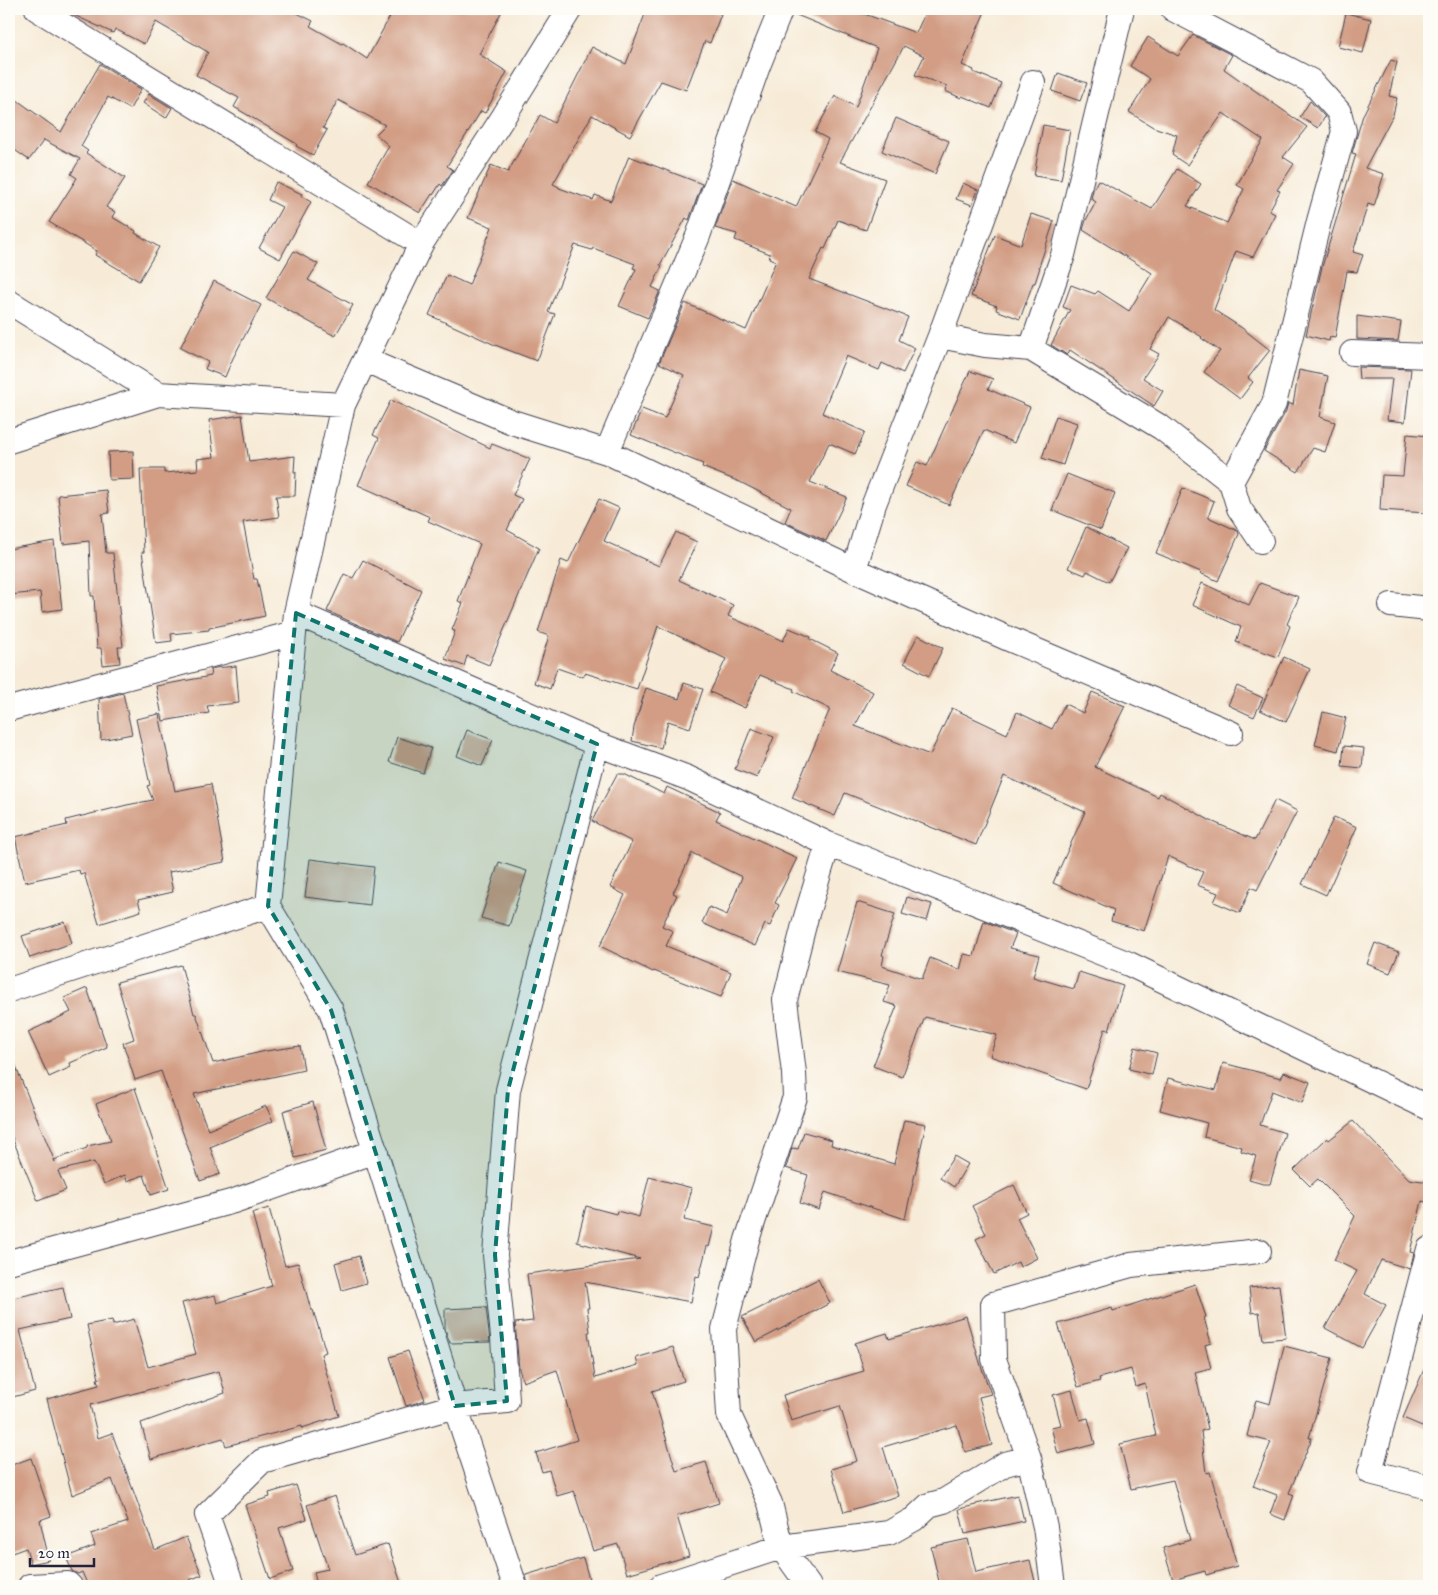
<svg xmlns="http://www.w3.org/2000/svg" width="1438" height="1595" font-family="'IM FELL Great Primer',serif">
	<style>
		.building { fill: #d29d84 }
		.lines { fill: none; stroke-linecap: round; stroke-linejoin: round }
		.street-casing { stroke: #424052; stroke-width: 26 }
		.street { stroke: #fff; stroke-width: 24 }
		.marked { fill: #0f766e; fill-opacity: 0.2; stroke: #0f766e; stroke-width: 4; stroke-dasharray: 10 6; stroke-linejoin: round }
	</style>
	<rect width="100%" height="100%" fill="#fdfcf7"/>
	<filter id="ink" filterUnits="userSpaceOnUse"><feTurbulence type="fractalNoise" baseFrequency=".02" numOctaves="2"/><feDisplacementMap in="SourceGraphic" scale="10" xChannelSelector="R" yChannelSelector="G"/><feConvolveMatrix kernelMatrix="1 2 1 2 8 2 1 2 1" color-interpolation-filters="sRGB"/></filter>
	<filter id="wash" filterUnits="userSpaceOnUse"><feTurbulence type="fractalNoise" baseFrequency=".0096" numOctaves="4" result="noise"/><feDisplacementMap in="SourceGraphic" scale="20" xChannelSelector="R" yChannelSelector="G"/><feGaussianBlur stdDeviation="1.12" result="paint"/><feColorMatrix in="noise" values="0 0 0 0 0 0 0 0 0 0 0 0 0 0 0 0 0 1.4 0 .05"/><feComposite in="paint" operator="in"/></filter>
	<g filter="url(#wash)">
		<rect width="100%" height="100%" fill="#f7ebd7"/>
		<g id="blocks">
			<path class="building" d="M63,9H289L313,21L310,26L342,44L343,43L367,59L394,9H503L479,54L507,72L485,113L481,111L447,166L453,170L442,186L440,184L433,195L432,194L420,213L368,182L389,146L376,134L385,125L338,100L323,128L327,130L313,155L296,146L297,144L234,107L239,98L196,75L208,52L156,22L144,44L115,29L113,33L76,16Z
				M647,9H707L721,14L710,43L705,41L686,90L661,81L630,136L592,115L553,184L559,187V188L593,200L595,195L611,201L629,156L702,184L689,220L686,218L660,265L662,266L652,287L660,291L648,318L619,306L636,269L633,268L635,264L593,248L592,250L575,245L548,312L555,314L537,361L495,345L429,315L447,275L469,285L492,227L468,218L491,165L508,172L540,115L554,123L592,47L626,64Z
				M794,9H851L916,33L927,9H986L962,65L974,70L973,72L1001,83L991,108L962,96L961,98L945,91L947,86L915,75L924,56L904,46L840,162L885,179L866,230L838,220L825,249L823,248L809,279L908,317L899,340L915,348L903,373L882,363L879,370L846,356L822,413L865,432L855,454L829,443L810,482L847,497L826,541L785,522L791,508L740,482L702,467L703,464L631,435L642,409L665,418L684,375L659,363L685,303L746,330L776,261L769,258L770,254L735,240L737,234L715,228L733,179L796,207L828,139L815,132L835,96L856,107L877,48L794,14Z
				M1346,13L1371,19L1363,53L1338,47Z
				M1193,35L1232,55L1224,69L1307,127L1283,157L1294,164L1277,190L1280,191L1269,211L1275,214L1253,257L1236,251L1214,310L1242,328L1270,350L1248,378L1253,382L1240,399L1204,372L1220,351L1201,338L1202,337L1169,317L1150,349L1159,354L1143,378L1163,391L1154,406L1070,350L1067,355L1051,345L1070,310L1063,307L1071,285L1095,294L1098,291L1129,311L1152,273L1083,230L1086,220L1096,202L1091,199L1093,190L1098,180L1152,209L1177,169L1201,184L1187,206L1227,223L1244,189L1237,185L1247,167H1246L1263,140L1223,113L1187,165L1172,155L1177,135L1153,127L1129,112L1150,79L1130,66L1148,37L1178,56Z
				M1391,60L1397,62L1389,96L1397,98L1393,115L1365,168L1384,174L1374,206L1368,204L1353,252L1363,255L1357,272L1347,271L1335,338L1330,337L1329,341L1306,335L1322,267L1356,154L1352,153L1363,115Z
				M100,64L141,89L130,109L108,97L81,146L88,151L86,153L125,178L106,207L115,212L112,217L136,231L135,233L159,247L139,281L95,255L97,251L49,222L77,178L71,174L80,159L44,140L29,160L9,146V112L17,100L61,132Z
				M1058,73L1087,83L1080,101L1052,91Z
				M149,94L172,108L166,118L143,103Z
				M1310,101L1325,117L1318,128L1300,117Z
				M896,118L949,141L935,174L882,151Z
				M1043,125L1070,130L1061,180L1034,176Z
				M276,182L302,194L301,196L311,202L280,259L259,248L282,207L268,200Z
				M963,183L978,190L972,205L956,199Z
				M1031,214L1054,221L1039,267H1040L1035,283H1033L1020,319L996,310L997,306L971,296L995,235L1021,245Z
				M294,251L318,264L308,280L353,305L335,336L266,298Z
				M214,281L261,305L233,358L225,377L205,369L208,362L180,348Z
				M1357,316L1401,322L1398,341L1357,339Z
				M1358,367L1411,369L1405,422L1387,420L1392,379H1359Z
				M1299,370L1328,376L1320,417L1335,422L1325,452L1313,448L1298,472L1264,451L1286,411L1288,403L1293,405Z
				M970,371L993,379L988,389L1030,407L1014,443L984,430L949,505L906,486L917,462L927,466Z
				M391,400L490,448L492,444L530,459L513,495L522,499L507,530L539,548L489,665L467,656L464,666L445,659L455,631L452,630L463,603L458,601L480,544L428,521L430,517L358,485L379,438L373,435Z
				M242,415L249,462L295,456L294,472H296L295,496H276L279,517L243,522L254,579H257L265,616L209,628V630L171,634L172,641L156,643L142,552H144L140,469H164V473L198,470L197,459L214,457L209,420Z
				M1056,416L1077,423L1063,465L1042,458Z
				M1407,434L1429,436L1426,477H1429L1427,513L1380,510L1382,475L1403,476Z
				M133,451L134,479L109,480L108,452Z
				M1067,474L1115,493L1101,530L1052,510Z
				M1183,488L1214,501L1208,517L1238,531L1239,534L1218,581L1200,573L1201,572L1156,553Z
				M106,490L109,513L102,514L106,553H113L123,647H118L120,663L103,665L101,648H97L94,596H91L89,541L63,544L58,495Z
				M599,499L619,508L604,541L659,566L676,532L697,542L679,580L733,605L728,616L783,641L789,628L811,637L810,639L838,653L830,670L873,692L855,726L930,755L952,708L1007,734L1017,712L1052,729L1065,704L1083,713L1092,692L1125,706L1095,767L1158,797L1160,793L1211,821L1255,840L1275,800L1297,811L1257,890L1251,887L1240,913L1214,902L1218,893L1197,885L1203,872L1168,856L1144,931L1111,921L1114,910L1053,883L1085,812L1004,776L976,845L845,793L835,816L792,798L830,709L793,691L794,689L760,675L745,708L710,692L726,659L658,626L637,689L585,673L583,677L557,668L550,689L534,683L549,636L538,632L561,560L568,563Z
				M1086,527L1127,548L1109,582L1087,571L1085,575L1068,568Z
				M54,541L62,609L42,612L40,592L9,595V549Z
				M363,560L421,590L397,642L327,611L344,574L353,578Z
				M1202,583L1249,605L1260,583L1299,597L1287,624L1290,626L1278,657L1236,642L1241,627L1192,605Z
				M918,635L943,648L929,676L904,663Z
				M1284,657L1310,669L1286,722L1260,710Z
				M236,666L239,703L207,706L209,713L163,721L156,686L211,676L210,670L215,668Z
				M684,683L703,689L690,728L668,721L661,748L632,741L634,727L646,688L679,699Z
				M1237,686L1263,698L1254,717L1228,705Z
				M123,693L132,734L101,740L99,699Z
				M1323,712L1346,718L1338,751L1315,745Z
				M159,714L175,791L211,784L225,862L169,872L173,892L138,900L141,911L99,924L84,873L80,874L79,870L25,882L15,837L67,825L66,820L127,805L153,800L147,786L150,785L136,719Z
				M751,728L774,737L757,778L735,769Z
				M467,730L493,740L482,766L457,756Z
				M397,737L431,748L423,773L389,762Z
				M1344,746L1364,748L1362,768L1342,766Z
				M617,774H624L664,794L667,787L720,812L716,820L797,858L775,903L779,905L770,926L765,924L755,946L702,923L709,907L727,915L742,877L692,853L673,893L677,895L662,926L673,931L666,946L731,972L721,997L654,971L653,972L600,946L625,895L610,887L632,842L592,821Z
				M1334,817L1357,827L1326,895L1302,884Z
				M310,859L374,867L370,905L305,897Z
				M499,862L527,871L509,926L481,918Z
				M907,897L932,904L927,921L902,914Z
				M857,902L895,914L882,955L884,956L882,966L922,979L930,958L960,970L964,954L974,956L984,921L1016,934L1010,948L1039,955L1033,977L1074,989L1079,972L1123,986L1109,1030L1105,1029L1086,1089L990,1056L997,1035L925,1017L902,1077L873,1066L897,1006L884,1002L890,985L837,972Z
				M65,922L72,943L30,958L22,936Z
				M1375,943L1399,952L1390,973L1367,964Z
				M181,965L194,1014H196L213,1063L266,1051L300,1046L304,1070L194,1094L208,1130L266,1106L273,1121L210,1147L220,1174L200,1181L161,1071L135,1080L123,1043L134,1039L117,982Z
				M87,988L107,1047L70,1063L71,1067L49,1077L28,1032L71,1012L64,998Z
				M1135,1047L1157,1053L1152,1075L1129,1069Z
				M9,1050L55,1162L54,1160L87,1148V1146L111,1141L96,1104L135,1088L169,1189L151,1195L144,1175L127,1181L125,1175L104,1184L94,1162L58,1171L66,1190L38,1201L9,1130Z
				M1223,1063L1281,1078L1284,1072L1310,1082L1302,1103L1272,1091L1260,1125L1285,1133L1270,1184H1263L1249,1180L1256,1156L1241,1151L1242,1147L1204,1137L1207,1123L1160,1110L1168,1078L1216,1090Z
				M313,1102L326,1150L295,1158L283,1111Z
				M904,1120L926,1124L905,1219L825,1192L819,1210L800,1203L808,1175L786,1168L792,1148L798,1149L804,1132L832,1140L831,1145L894,1164Z
				M1353,1121L1409,1179L1429,1182V1203L1422,1201L1410,1252L1414,1253L1410,1269L1381,1260L1365,1294L1386,1305L1362,1348L1325,1328L1357,1271L1334,1260L1355,1216L1318,1179L1310,1186L1294,1170L1327,1138L1329,1140Z
				M954,1156L968,1164L954,1187L940,1178Z
				M649,1177L692,1188L684,1220L714,1227L709,1247L707,1246L699,1277L696,1276L691,1302L585,1282L589,1308H587L590,1332H588L595,1378L638,1365L636,1358L673,1347L684,1381L652,1391L676,1471L706,1462L719,1503L677,1516L689,1556L627,1574L618,1544L593,1551L574,1491L557,1496L549,1470L542,1472L536,1453L577,1440L557,1370L523,1382L519,1369L515,1323L533,1321L527,1274L640,1259L577,1242L586,1206L616,1214L617,1211L639,1217Z
				M1014,1185L1027,1213L1017,1218L1037,1258L1020,1267L1018,1262L994,1274L976,1239L986,1234L972,1206Z
				M269,1208L285,1266L298,1263L311,1310H313L326,1352L321,1354L339,1416L302,1428V1426L226,1446L223,1438L151,1459L141,1423L225,1393L219,1371L90,1405L98,1438L112,1433L155,1550L186,1537L202,1575L189,1580L192,1586H88L82,1572L78,1574L72,1571L66,1557L95,1546L91,1534L128,1522L112,1479L72,1495L47,1399L99,1385L97,1379H99L87,1325L112,1320L113,1325L134,1319L148,1367L196,1354L182,1303L215,1295L217,1303L272,1286L252,1213Z
				M359,1256L366,1283L342,1290L335,1263Z
				M818,1279L830,1303L756,1342L742,1317Z
				M1195,1284L1206,1317L1204,1318L1211,1343L1205,1345L1211,1368L1195,1372L1208,1429L1201,1431L1206,1473L1210,1472L1237,1566L1206,1575L1205,1571L1173,1580L1163,1548L1190,1540L1173,1480L1131,1489L1120,1444L1156,1436L1145,1384L1136,1387L1131,1369L1099,1378L1100,1381L1078,1387L1058,1324L1112,1308L1113,1311Z
				M1279,1285L1286,1338L1263,1340L1259,1312L1252,1313L1249,1288Z
				M63,1287L70,1319L20,1330L35,1391L9,1398V1299Z
				M486,1307L490,1342L450,1343L445,1329V1309Z
				M966,1316L981,1366L991,1394L979,1397L992,1445L965,1452L957,1425L883,1447L898,1496L844,1512L831,1469L857,1461L840,1406L791,1421L783,1395L864,1371L855,1343L887,1333L889,1339Z
				M1284,1346L1332,1358L1309,1438H1312L1289,1493L1294,1495L1285,1520L1270,1514L1277,1495L1253,1486L1271,1442L1247,1436L1256,1400L1270,1404Z
				M408,1351L425,1400L406,1406L390,1357Z
				M1429,1358V1429L1403,1418Z
				M1072,1390L1080,1420L1088,1418L1095,1444L1058,1454L1051,1427L1061,1425L1053,1395Z
				M31,1458L51,1516L40,1520L49,1560L31,1564L26,1548L9,1554V1466Z
				M296,1485L307,1519L279,1528L293,1571L270,1579L245,1505L270,1497L269,1493Z
				M1018,1495L1024,1521L965,1534L959,1509L976,1505V1504Z
				M335,1496L355,1555L388,1544L402,1586H317L314,1572L328,1569L307,1505Z
				M968,1539L976,1572L1030,1560L1036,1586H940L931,1547Z
				M583,1558L591,1586H528L526,1575Z"/>
		</g>
	</g>
	<g filter="url(#ink)">
		<use href="#blocks" fill-opacity="0" stroke="#424052" stroke-width="1"/>
		<g class="lines">
			<defs>
				<path id="street" d="M37,9L421,244
					M1173,9L1311,81L1339,112L1344,131L1319,221L1274,404L1231,482
					M9,302L158,394
					M940,336L985,345L1031,349L1162,428L1231,482L1239,508L1261,541
					M1031,349L1063,255L1122,9
					M1352,353L1429,356
					M365,360L512,422L607,452L854,570L1009,639L1231,733
					M9,441L158,394L343,405
					M607,452L698,236L758,66L781,9
					M854,570L874,504L940,336L1033,82
					M1391,605L1429,609
					M296,613L597,744L688,778L828,844L1129,964L1429,1108
					M9,709L294,633
					M9,990L268,906
					M1429,1249L1370,1472L1429,1487
					M9,1262L234,1201L376,1151
					M1029,1458L1045,1527L1053,1586
					M30,1586L68,1584L70,1586
					M232,1586L207,1515L262,1461L455,1406L507,1401L503,1337L495,1255L508,1090L597,744
					M515,1586L455,1406L331,1010L268,906L296,613L343,405L421,244L502,119L570,9
					M661,1586L781,1547L889,1533L914,1519L929,1505L944,1501L1005,1464L1029,1458L994,1359L993,1304L1131,1265L1259,1251
					M809,1586L781,1547L770,1503L729,1415L724,1329L747,1240L795,1097L794,1073L785,1000L806,917L828,844"/>
			</defs>
			<use href="#street" class="street-casing"/>
			<use href="#street" class="street"/>
		</g>
	</g>
	<path class="marked" d="M296,613L597,744L508,1090L495,1255L507,1401L455,1406L331,1010L268,906Z"/>
	<rect width="1438" height="1595" fill="none" stroke="#fdfcf7" stroke-width="30"/>
	<path d="M30 1558v8h64v-8" fill="none" stroke="#22223b" stroke-width="2.5"/>
	<text x="38" y="1558" font-size="15" fill="#22223b" stroke="#fdfcf7" stroke-width="4" paint-order="stroke">20 m</text>
</svg>
